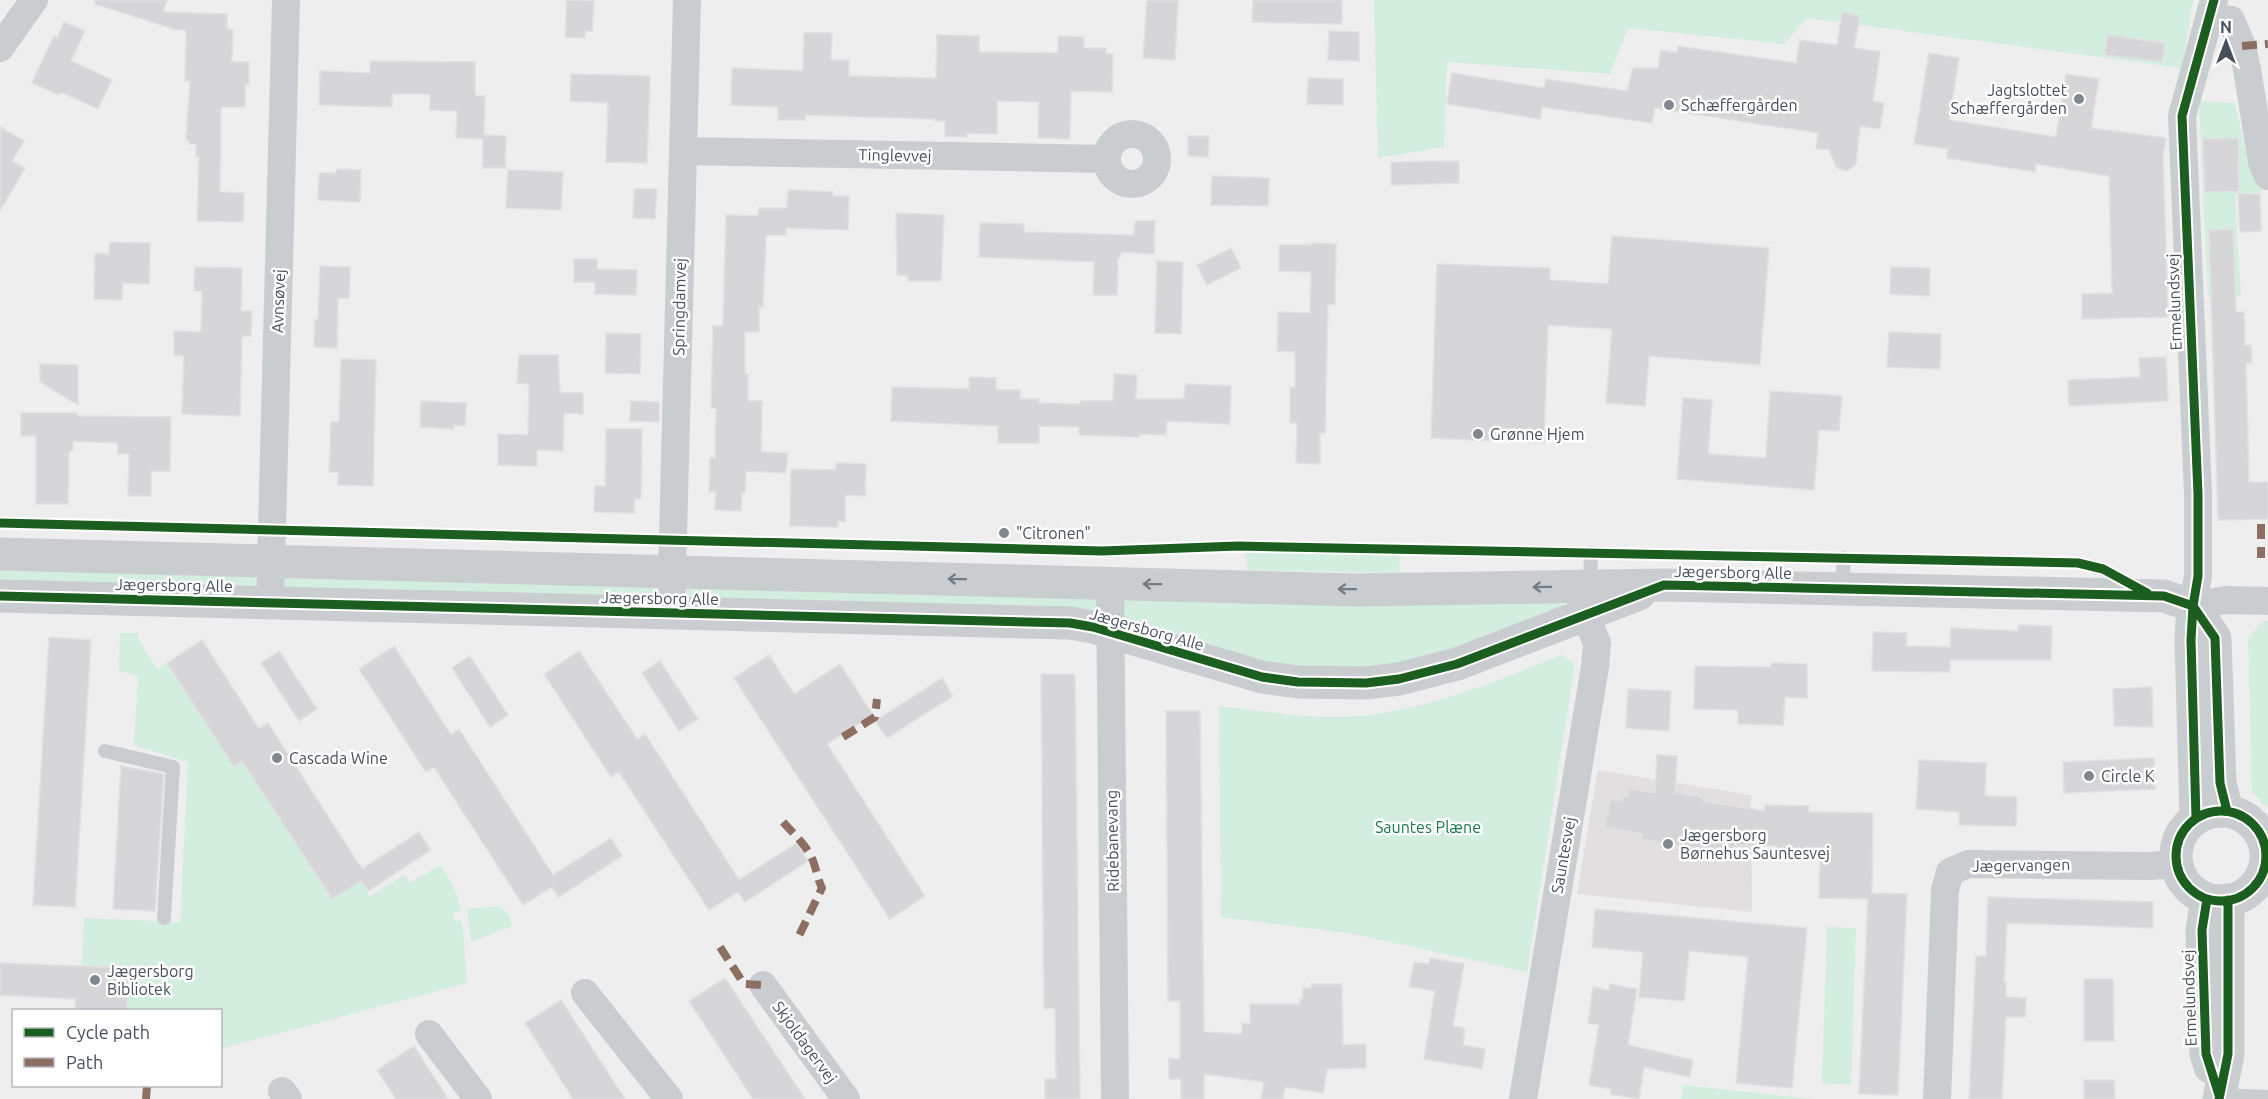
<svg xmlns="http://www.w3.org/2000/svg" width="2268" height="1099" font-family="Ubuntu,sans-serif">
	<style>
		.education { fill: #e1dfe0 }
		.green { fill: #d3edde }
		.building { fill: #d6d6d8; stroke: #e0e0e1; stroke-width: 1.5 }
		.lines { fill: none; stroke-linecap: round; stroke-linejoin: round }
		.lane { stroke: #cacdcf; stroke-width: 14 }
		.street { stroke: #cacdcf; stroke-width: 28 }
		.secondary { stroke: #cacdd0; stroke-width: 33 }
		.quiet { stroke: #8d6e63; stroke-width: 8; stroke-dasharray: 15 8; stroke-linecap: butt }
		.cycleway-casing { stroke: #fff; stroke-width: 13 }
		.cycleway { stroke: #1b5e20; stroke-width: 9 }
		.oneway { stroke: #747c83 }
		.poi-dot { fill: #81878e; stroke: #fff; stroke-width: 2 }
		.labels { text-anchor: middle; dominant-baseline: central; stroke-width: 5; stroke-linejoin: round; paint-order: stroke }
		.poi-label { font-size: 16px; fill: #46505a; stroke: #fff; text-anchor: start }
		.street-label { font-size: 16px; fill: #46505a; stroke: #fff }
		.park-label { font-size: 16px; fill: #19794b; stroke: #fff }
	</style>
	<rect width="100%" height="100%" fill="#efeeee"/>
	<path class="education" d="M1598,770L1751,795L1752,912L1577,894Z"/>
	<path class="green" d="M1374,0H2193L2182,68L1807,18L1784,44L1628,28L1610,74L1447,62L1444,147L1378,158Z
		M2199,101L2235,103L2246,153L2263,192L2235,194L2241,296L2208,297Z
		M1244,551L1403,554L1400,559L1399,568L1403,573L1246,570L1248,560Z
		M0,563L253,572L256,581L253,590L0,588Z
		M288,573L657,587V598L284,588L285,578Z
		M688,585L1097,596L1096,611L687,599L686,590Z
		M1123,595L1562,602L1565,608L1459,655L1306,675L1124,621Z
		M2263,621H2268V809L2252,791L2248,638Z
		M120,633H138V639L158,670L167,663L234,766L242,761L331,899L361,881L370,897L404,875L410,883L440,865C450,879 458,893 461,911L453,913L455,920L462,921L467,983L221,1049L220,1010H127L129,968L82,966L84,918L180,922L188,762L134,745L138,676L119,671Z
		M1562,655L1575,664L1527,972L1353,934L1221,917L1219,706C1265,711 1314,720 1360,716C1432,709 1496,681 1562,655Z
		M499,906L509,914L512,926L471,942L467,909Z
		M1827,927L1856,928L1851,1085L1822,1083Z
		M1684,1085L1811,1099H1681Z"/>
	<path class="building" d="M95,0H167L163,12L227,14V29H233L232,62H249V84H245V107H221L220,192L244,193L243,222L197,221L199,157H196V144H189V140H186L190,81H185L186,30H177L95,4Z
		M567,0L594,1L592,31H585V38L565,37Z
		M1147,0H1178L1175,60L1143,58Z
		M1253,0H1342V24L1252,22Z
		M1842,12L1860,16L1854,48L1880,52L1873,101L1884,103L1880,129L1860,126L1856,164L1847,171L1837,168L1829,150L1816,148L1818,133L1655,108L1652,123L1542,107L1540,119L1447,104L1452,73L1544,88L1546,79L1627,91L1633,68H1658L1661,50L1677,53L1678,46L1796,63L1800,40L1837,45Z
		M64,22L85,31L71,61L112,80L98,109L61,92L59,95L32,83L54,36L57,38Z
		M1329,31L1359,32V61L1328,60Z
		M804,33H832L831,60H849V76L936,78L937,35L979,36V52L1058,53V36L1084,37V48H1106V54H1113L1112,92L1071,91L1070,139L1038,138L1039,102L997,101V134L967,133V137L945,136V121H935V119L805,115V120H778V107L731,105L732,68L803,71Z
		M2107,35L2165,43L2162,62L2105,55Z
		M1929,53L1959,58L1949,120L2056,137L2066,74L2099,79L2091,128L2166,138L2163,156L2168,317L2082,319V294L2112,293L2109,176L2036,164L2035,172L1947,158L1948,149L1914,144Z
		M370,61L475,62V96H485L484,135L506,136L505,168H483V139L456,138L457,111L430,110V94H392V107L319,105L320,71L370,73Z
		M571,74L650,76L647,163L606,162L608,103L570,101Z
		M1308,78L1343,79V105L1307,104Z
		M0,127L24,141L12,161L25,168L0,211Z
		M1188,136H1209L1208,157L1188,156Z
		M2238,138L2239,191L2205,192L2203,139Z
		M1459,161V183L1391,185V162Z
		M337,169L361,170L360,202L318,200L319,173H336Z
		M508,170L563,172L561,210L506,208Z
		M1212,176L1269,178L1268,206L1211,205Z
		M634,189H657L655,219L633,218Z
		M788,190L833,192V196H849L848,230L786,228V235H766L763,307H759V332H745V374H748V401H762L761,452L788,453L786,473L746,471L745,493H742L741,511L715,510L716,492H709L710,457L715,458L716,408H711L713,326H723L726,215L758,216L759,208H787Z
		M2238,194H2260L2261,231L2240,232Z
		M896,213L944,215L941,281H908V276L897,275Z
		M1135,221H1155L1154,254L1121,252L1120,258H1118L1117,295H1093L1094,262L979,257L980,223L1024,224V232L1134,235Z
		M2233,229L2236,312H2244L2245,345H2251L2252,363H2246L2249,482H2268V519L2218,520L2209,230Z
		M1612,236L1769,248L1760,365L1649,356L1645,406L1606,403L1612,329L1548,325L1544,443L1431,438L1437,264L1550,268V280L1608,284Z
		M110,242L150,243L149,284L123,283L122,300L94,299L95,253L109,254Z
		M1312,243L1336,244L1335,305L1328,304L1325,433H1320V464L1296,463L1297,423H1290V387H1295V352L1277,351L1278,312L1310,313L1311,272L1279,271V245H1312Z
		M1231,248L1241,268L1207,285L1197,265Z
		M574,259H597V269L637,270L636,295L595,294V282H574Z
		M1157,261L1183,262L1181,334L1155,333Z
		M320,266L350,267L349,298H338L337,348L314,347L315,320H318Z
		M195,267L242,268L241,311H252L251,336H242L240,416L182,414L184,356L174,355V331L201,332L202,291H194Z
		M1891,267L1930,268L1929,296L1890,294Z
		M1889,332L1941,334L1940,369L1887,367Z
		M606,333L641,334L640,374L605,373Z
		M519,355H558L560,393H583V414L564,413L563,451L537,450V466L498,465V434L528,435L529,384L517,383Z
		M2166,357L2168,401L2069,406L2068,380L2140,377L2139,358Z
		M341,359L376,360L373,486L338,485V472H329L331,422H339Z
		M40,364L78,365V405L40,382Z
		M1114,374L1137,375L1136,399H1184L1185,384L1231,386L1230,424L1167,421L1166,435L1139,434V437L1079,435V427L1039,426V443H998V426L891,421L892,387L969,389V377L996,378V390H1020V399H1039V403L1080,404V401H1113Z
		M1770,391L1842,396L1839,431L1819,430L1814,490L1677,479L1683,398L1712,400L1708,454L1766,458Z
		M421,401L466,403L465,426L454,425V429L420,427Z
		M631,401L659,402V422L630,421Z
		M21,413H77V416L171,417L170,471H151V496H128L129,454H118V443L73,441V451H69L68,504H36V436H21Z
		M606,429H642L641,499H635L634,513L594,512L595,486H605Z
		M836,463L866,464L865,496L845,495V522L838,521V527L790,526L791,469L836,470Z
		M2018,625L2052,626L2051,660H1950V672L1872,671L1873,632L1907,633L1906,646L1950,647L1951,628L2018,631Z
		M49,637L91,640L75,907L33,905Z
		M202,640L259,729L268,723L362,869L419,832L431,850L368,891L361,881L332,899L242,761L234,767L167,663Z
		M394,646L451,735L459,729L553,875L611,838L622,856L559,897L552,887L523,905L434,767L426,772L359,669Z
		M279,651L317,709L299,721L261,663Z
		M579,651L637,739L645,734L739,880L797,843L808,861L745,902L738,892L709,910L619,772L611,777L544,674Z
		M769,655L794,694L840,664L873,715L827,744L925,896L890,919L734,678Z
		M470,656L508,715L490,727L452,668Z
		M660,661L698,719L679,731L642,673Z
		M1771,663L1807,664V698L1785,697L1783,725L1738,724V710L1694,709L1695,666L1771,667Z
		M1041,674H1075L1080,1099H1045V1079H1056L1055,1008L1044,1009Z
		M942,678L953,696L887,738L875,721Z
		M2152,687L2153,727L2114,726L2113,689Z
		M1628,689L1671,691L1669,731L1626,728Z
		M1166,711H1200L1204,1032L1242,1034V1023L1250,1024V1004H1300V999H1303V988H1311V984H1342L1343,1045L1366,1044V1068L1327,1069L1323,1093L1285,1087L1283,1099H1261L1264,1082L1204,1074V1099H1181V1079H1169V1059H1180V1001H1168Z
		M1657,755L1677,756L1675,792L1703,797V801L1765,811V805L1809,806V812L1873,813L1872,893L1907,894L1898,1095L1859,1094L1868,899L1819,898L1820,855L1776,854V846L1735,845L1733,854L1641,839L1643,834L1605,827L1610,799L1622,801V797H1628L1629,788L1655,793Z
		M2154,758L2155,789L2064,793L2063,762Z
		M1919,760L1986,763L1985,796L2017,797L2016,826L1959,825V812L1916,809Z
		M121,766L164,774L155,911L113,909Z
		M1988,897L2153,902V928L2007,923L2004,982H2006V997L2026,998L2025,1017H2006L2002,1099H1969L1976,956H1986Z
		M1595,909L1807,928L1792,1088L1736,1083L1748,957L1689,951L1684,1001L1639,997L1643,952L1592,947Z
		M1430,958L1464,964L1453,1026L1465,1028L1463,1045L1485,1049L1482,1069L1424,1059L1435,991L1409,987L1414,962L1429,964Z
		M0,963L129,968L127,1011H75L76,999L0,995Z
		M725,978L805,1099H753L689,1001Z
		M2084,979H2113L2114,1041H2084Z
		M1610,984L1637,989L1628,1045L1693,1060L1690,1077L1644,1067L1639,1099L1610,1094L1611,1089L1589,1085L1599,1025L1588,1023L1593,987L1609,990Z
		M561,1000L625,1099H573L525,1023Z
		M414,1046L448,1099H396L377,1070Z
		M2084,1080H2114L2115,1099H2084Z"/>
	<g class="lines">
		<path class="lane" d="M1590,587L1591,553
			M1842,589L1844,558
			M105,751L173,767L164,918
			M2221,1095L2268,1097"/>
		<path class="street" d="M2214,0L2182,116L2198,494V576L2193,606L2226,600L2268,601
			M2210,18L2231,20L2242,46L2247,69L2262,162L2268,176
			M0,48L34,0
			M1107 159a25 25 0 1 1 50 0a25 25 0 1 1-50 0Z
			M683,151L1106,159
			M1110,583L1115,1099
			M270,603L286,0
			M671,613L687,0
			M763,985L846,1099
			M585,993L669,1099
			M429,1034L478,1099
			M282,1091L288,1099
			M1523,1099L1595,667L1597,643L1585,614
			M1937,1099L1945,890L1950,872L1968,864L2150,866L2176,864"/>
		<path class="secondary" d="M0,554L1357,590L1664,585L2164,596L2193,606L2215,638L2220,783L2227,811
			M0,596L1070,623L1093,627L1262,677L1298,682L1366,683L1399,679L1457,664L1639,594
			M2193,606L2191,640L2196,818
			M2176 856a45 45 0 1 1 90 0a45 45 0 1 1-90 0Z
			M2207,899L2202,930L2206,1054L2210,1067
			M2219,1099L2228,1054V900"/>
		<path class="quiet" d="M2242,46L2268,44
			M2261,524V558
			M843,737L875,717L877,699
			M783,822C793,833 804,843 811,856C816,866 817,878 822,888L797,940
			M720,947L744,984L763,985
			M146,1099L147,1086"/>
		<defs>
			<path id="cycleway" d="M0,523L1102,551L1238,546L2078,563L2103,569L2147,593
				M0,596L1070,623L1093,627L1262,677L1298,682L1366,683L1399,679L1457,664L1664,585L2164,596L2193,606L2215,638L2220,783L2227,811
				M2176 856a45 45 0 1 1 90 0a45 45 0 1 1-90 0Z
				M2196,818L2191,640L2193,606L2198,576V494L2182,116L2214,0
				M2207,899L2202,930L2206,1054L2219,1095
				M2219,1099L2228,1054V900"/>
		</defs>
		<use href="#cycleway" class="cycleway-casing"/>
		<use href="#cycleway" class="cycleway"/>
	</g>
	<defs><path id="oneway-shaft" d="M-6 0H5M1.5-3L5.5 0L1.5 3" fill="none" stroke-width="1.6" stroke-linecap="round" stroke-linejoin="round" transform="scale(1.5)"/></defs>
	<g class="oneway">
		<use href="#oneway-shaft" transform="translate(957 579) rotate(-179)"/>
		<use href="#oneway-shaft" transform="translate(1152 584) rotate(-179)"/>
		<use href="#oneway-shaft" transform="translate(1542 587) rotate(179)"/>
		<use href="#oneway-shaft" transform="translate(1347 589) rotate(-179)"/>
	</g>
	<g class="poi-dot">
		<circle cx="2079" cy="99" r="6"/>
		<circle cx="1669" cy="105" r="6"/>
		<circle cx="1478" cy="434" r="6"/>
		<circle cx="1004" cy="533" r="6"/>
		<circle cx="277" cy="758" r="6"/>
		<circle cx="2089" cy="776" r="6"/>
		<circle cx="1668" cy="844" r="6"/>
		<circle cx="95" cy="980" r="6"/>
	</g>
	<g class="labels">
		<g class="poi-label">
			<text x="2067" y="90" text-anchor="end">Jagtslottet<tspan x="2067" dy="18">Schæffergården</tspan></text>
			<text x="1681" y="105">Schæffergården</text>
			<text x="1490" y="434">Grønne Hjem</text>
			<text x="1016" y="533">"Citronen"</text>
			<text x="289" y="758">Cascada Wine</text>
			<text x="2101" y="776">Circle K</text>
			<text x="1680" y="835">Jægersborg<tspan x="1680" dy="18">Børnehus Sauntesvej</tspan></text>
			<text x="107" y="971">Jægersborg<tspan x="107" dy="18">Bibliotek</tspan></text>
		</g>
		<g class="street-label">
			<text transform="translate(895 155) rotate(1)">Tinglevvej</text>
			<text transform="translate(278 301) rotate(-88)">Avnsøvej</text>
			<text transform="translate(2174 302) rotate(-92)">Ermelundsvej</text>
			<text transform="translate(679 307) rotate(-89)">Springdamvej</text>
			<text transform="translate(1733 572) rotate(1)">Jægersborg Alle</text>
			<text transform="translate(174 585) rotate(1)">Jægersborg Alle</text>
			<text transform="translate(660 598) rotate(1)">Jægersborg Alle</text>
			<text transform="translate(1147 629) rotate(16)">Jægersborg Alle</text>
			<text transform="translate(1112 841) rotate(-91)">Ridebanevang</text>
			<text transform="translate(1563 855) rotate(-80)">Sauntesvej</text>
			<text transform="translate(2021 865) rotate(-1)">Jægervangen</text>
			<text transform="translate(2189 998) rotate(-92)">Ermelundsvej</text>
			<text transform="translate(805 1042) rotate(54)">Skjoldagervej</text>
		</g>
		<g class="park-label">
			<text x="1428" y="827">Sauntes Plæne</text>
		</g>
	</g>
	<rect x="12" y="1009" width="210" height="78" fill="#ffffff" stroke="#b5b9bd" stroke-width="1.5"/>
	<rect x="24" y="1028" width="30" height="9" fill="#1b5e20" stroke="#b5b9bd" stroke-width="1.5"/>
	<text x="66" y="1039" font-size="18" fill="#46505a">Cycle path</text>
	<rect x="24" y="1058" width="30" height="9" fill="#8d6e63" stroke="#b5b9bd" stroke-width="1.5"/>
	<text x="66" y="1069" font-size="18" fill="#46505a">Path</text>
	<g transform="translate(2226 42)" stroke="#ffffff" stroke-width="4.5" paint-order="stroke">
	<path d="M0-4.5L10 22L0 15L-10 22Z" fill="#46505a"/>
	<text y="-9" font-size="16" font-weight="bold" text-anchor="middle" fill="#46505a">N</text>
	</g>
</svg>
